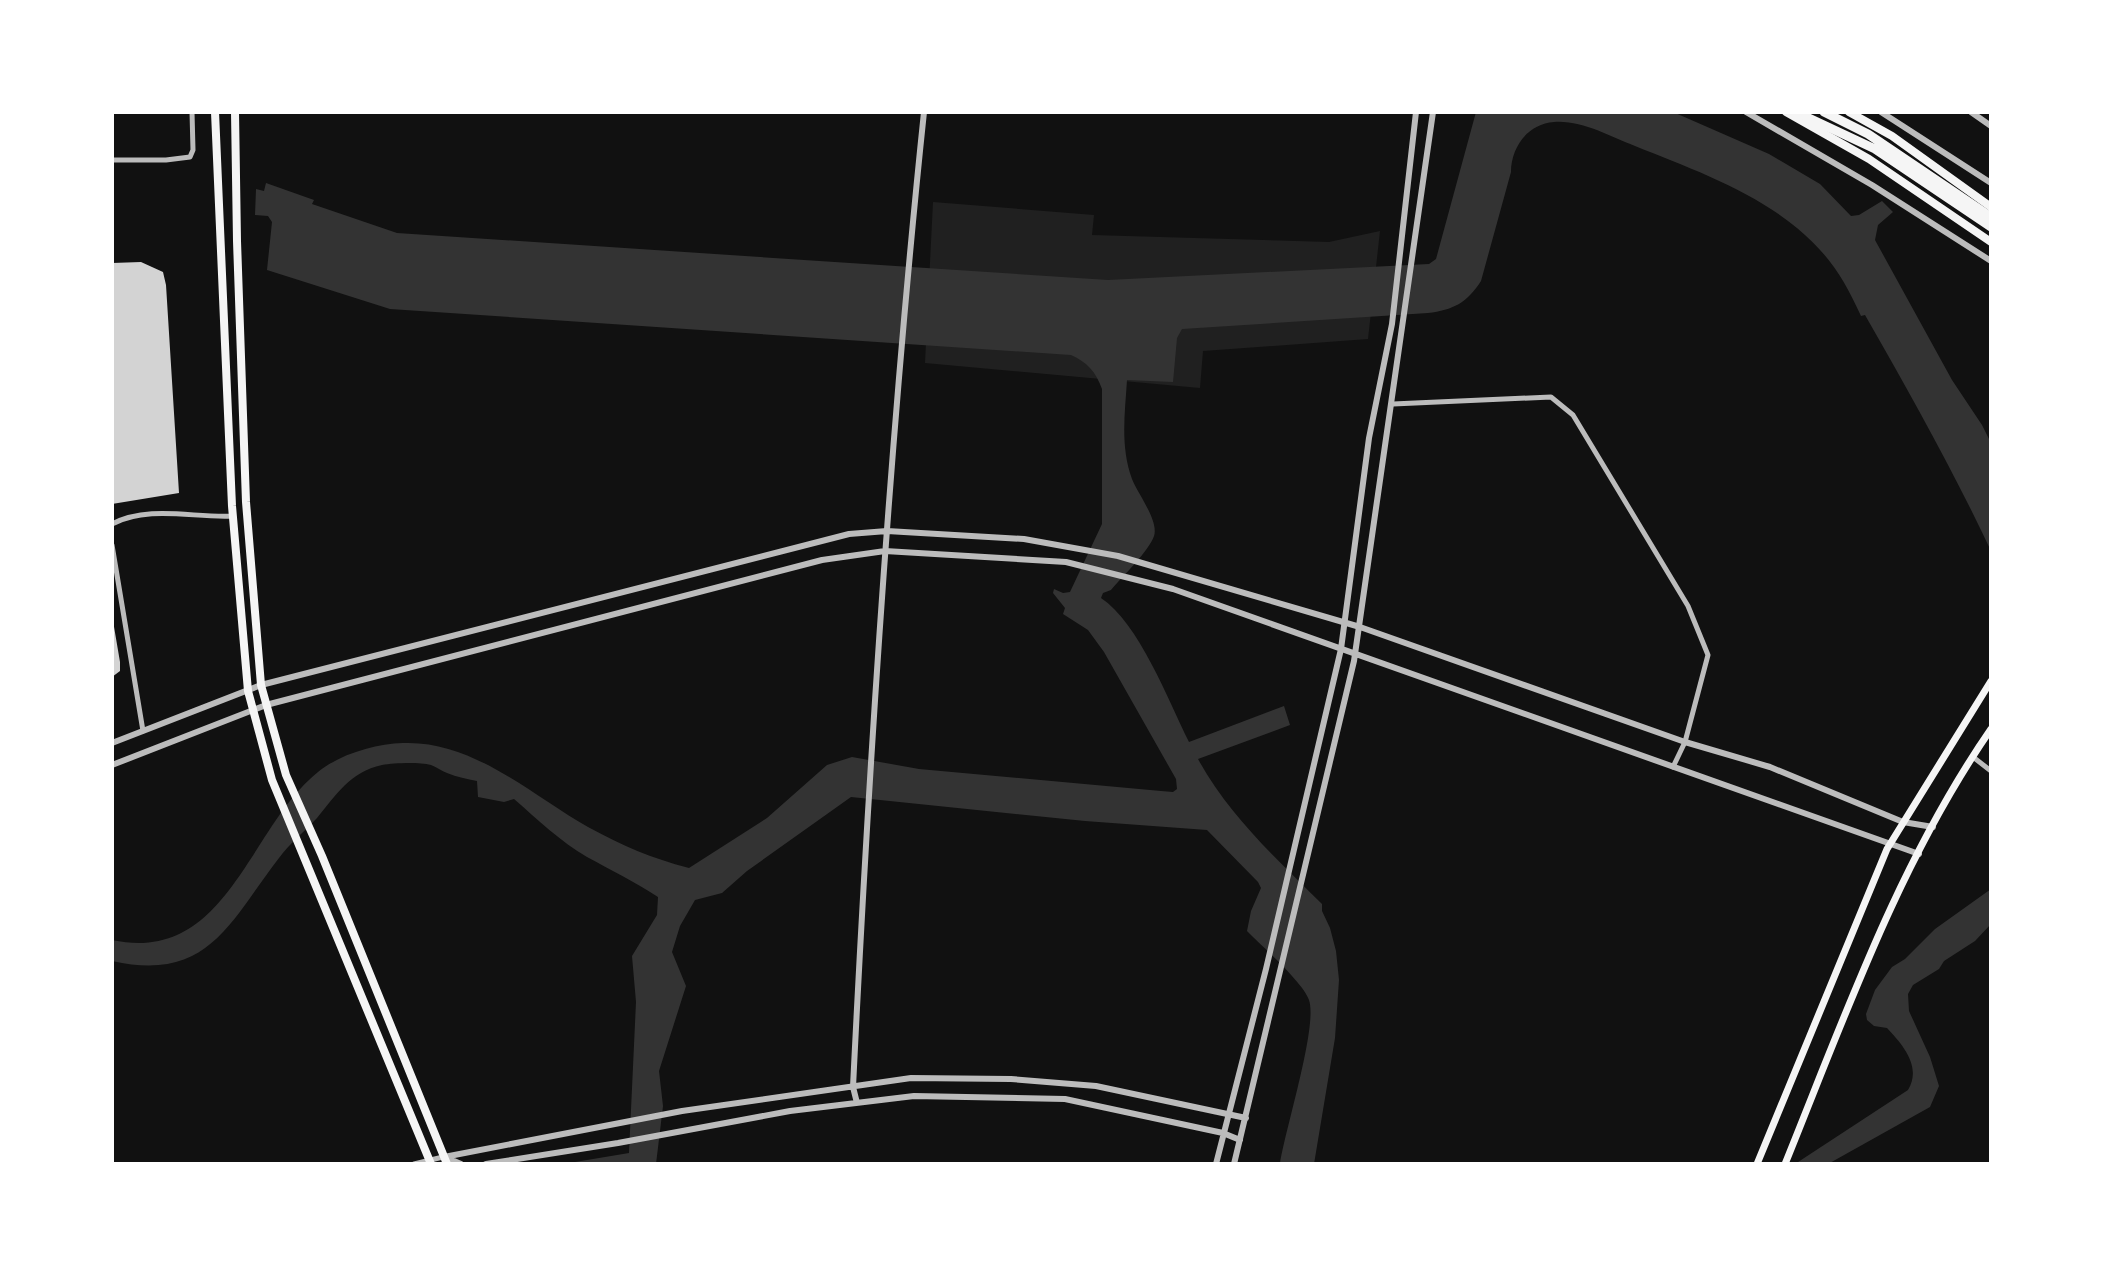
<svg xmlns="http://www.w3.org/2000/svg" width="2103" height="1276" font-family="'Fira Sans',sans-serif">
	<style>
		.green { fill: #202020 }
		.water { fill: #333 }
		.building { fill: #d3d3d3 }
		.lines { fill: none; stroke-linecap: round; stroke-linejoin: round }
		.minor { stroke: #bcbcbc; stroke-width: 5 }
		.tertiary { stroke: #bcbcbc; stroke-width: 6 }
		.secondary { stroke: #f5f5f5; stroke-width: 7 }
		.primary { stroke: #f5f5f5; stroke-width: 8 }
		.trunk { stroke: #f5f5f5; stroke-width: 9 }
	</style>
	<rect width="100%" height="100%" fill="#111"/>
	<path class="green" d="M933,202L1094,215L1092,235L1329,242L1380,231L1368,339L1203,351L1200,388L925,363Z"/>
	<path class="water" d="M1476,112H1673L1769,154L1820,184L1851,216L1859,215L1882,201L1893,212L1878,225L1875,240L1952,380L1982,425L1991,443V551C1953,470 1909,392 1865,315L1861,316C1843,277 1830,256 1797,228C1751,190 1690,168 1635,146C1609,136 1582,120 1554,122C1527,124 1511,148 1511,172L1481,281C1467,303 1453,310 1428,313L1182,329L1177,338L1173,382L1127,380C1125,413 1120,446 1132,479C1138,494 1159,521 1154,536C1149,551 1123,576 1111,590L1103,593L1101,598C1139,623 1168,700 1189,742L1284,706L1290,725L1198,759C1229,816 1277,859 1322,904V911L1330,928L1336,951L1339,980L1335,1038L1314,1164H1280C1285,1130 1318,1026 1309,1000C1304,984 1261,945 1247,931L1251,911L1261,888L1258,882L1207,830L1085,821L851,797L747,871L722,893L695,900L680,926L672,952L686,986L659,1071L663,1106L656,1164H563L629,1153L636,1002L632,956L657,915L658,897C635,882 611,870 587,857C561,842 537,819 514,799L504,802L478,797L477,781C467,779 457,777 447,773C442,771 436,767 431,765C419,762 394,763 382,765C350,772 336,795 317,818C305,831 290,843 279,858C230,921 209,983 112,961V940C227,965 248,828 318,772C340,754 375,744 403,743C473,740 531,795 588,827C623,846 651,858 689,868L767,818L827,765L852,757L919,769L1161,791L1173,792L1177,789L1176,779L1104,652L1088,630L1063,614L1065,608L1053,593L1054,589L1063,593L1070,592L1102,524V389C1096,372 1087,362 1071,355L390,309L267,270L272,222L268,216L255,215L256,189L264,191L266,183L314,200L312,204L397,233L1108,280L1429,264L1436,259Z
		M1991,889V924L1975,941L1944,961L1939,969L1913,985L1908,994L1909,1011L1930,1057L1939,1086L1930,1107L1828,1164H1795L1908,1090C1922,1067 1903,1045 1887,1028L1874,1026L1867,1020L1866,1014L1875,990L1892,967L1905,959L1935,929Z"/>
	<path class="building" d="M141,262L163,272L166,285L179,493L112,504V263Z
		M112,615L120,662V671L112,677Z"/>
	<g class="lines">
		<path class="minor" d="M112,160H166L190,157L193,150L192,112
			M1393,404L1551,397L1573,415L1688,606L1708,655L1685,742L1673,767
			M112,524C149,505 193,518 232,516
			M112,545L143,731
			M1973,757L1991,771
			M414,1164L443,1157"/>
		<path class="tertiary" d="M1746,112L1872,185L1991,261
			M1881,112L1991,183
			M1971,112L1991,126
			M112,743L261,685L849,534L887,531L1024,539L1118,556L1360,627L1685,742L1770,767L1903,822L1933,827
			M112,765L266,705L822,560L885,551L1066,562L1173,589L1919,854
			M857,1103L853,1087C869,761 890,436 924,112
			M444,1157L682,1111L911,1078L1011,1079L1096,1086L1246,1118
			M447,1158L461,1164
			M486,1164L618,1143L790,1111L914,1096L1065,1099L1223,1133L1240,1140
			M1216,1164L1266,969L1341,649L1369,438L1392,324L1416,112
			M1234,1164L1354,661L1433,112"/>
		<path class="secondary" d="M1757,1164L1887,849L1991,681
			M1785,1164C1845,1016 1899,862 1991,729"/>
		<path class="primary" d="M215,112L232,506L248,691L272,780L431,1164
			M235,112L237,241L246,502L261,685L286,775L322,856L447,1164
			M1786,112L1869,159L1991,242
			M1849,112L1892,136L1991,207"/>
		<path class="trunk" d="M1796,112L1875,149L1991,227
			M1824,112L1868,134L1991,217"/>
	</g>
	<rect width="2103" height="1276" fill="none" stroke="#ffffff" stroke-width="228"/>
</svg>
